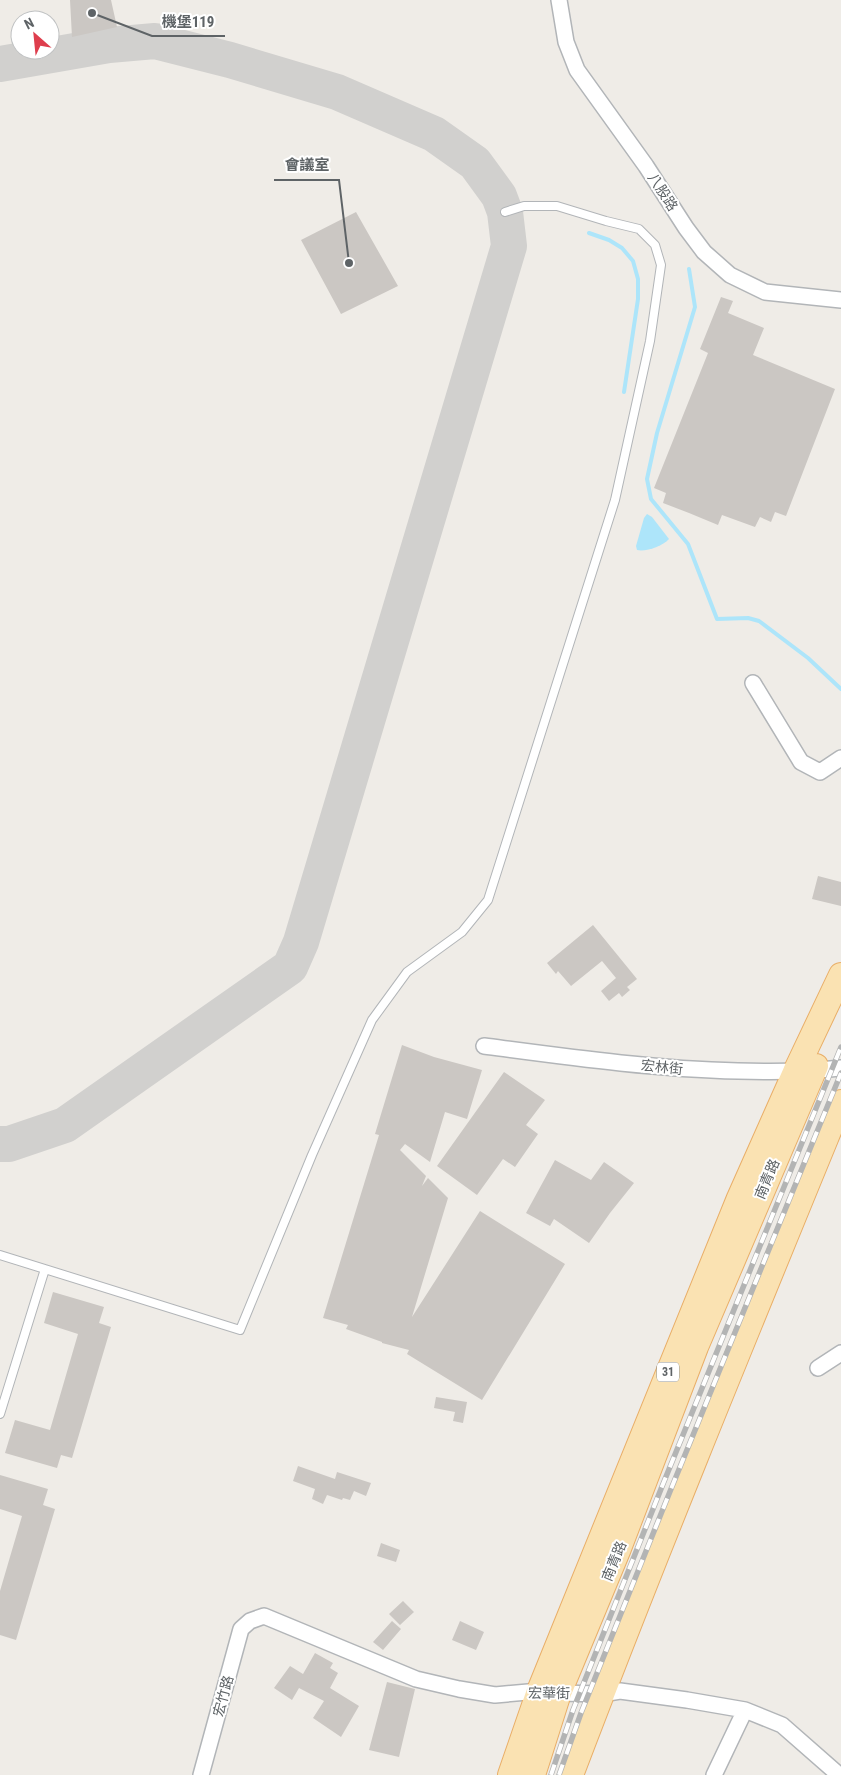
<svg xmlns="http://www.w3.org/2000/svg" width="841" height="1775" font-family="'Roboto Condensed','Noto Sans TC',sans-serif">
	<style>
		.water { fill: #ade5fa }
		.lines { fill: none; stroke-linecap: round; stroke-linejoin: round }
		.stream { stroke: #ade5fa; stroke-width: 4 }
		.taxiway { stroke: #d1d0ce; stroke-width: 36 }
		.building { fill: #cbc7c3 }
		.lane-casing { stroke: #b2b5b8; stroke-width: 10 }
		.street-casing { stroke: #b2b5b8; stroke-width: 18 }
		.primary-casing { stroke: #e9ae67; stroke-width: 26 }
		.lane { stroke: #fff; stroke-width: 8 }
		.street { stroke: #fff; stroke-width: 15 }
		.primary { stroke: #fae2b2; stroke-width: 24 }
		.rail-casing { stroke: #b3b4b4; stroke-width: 5.5 }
		.rail { stroke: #fff; stroke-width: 4; stroke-dasharray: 11; stroke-linecap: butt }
		.labels { text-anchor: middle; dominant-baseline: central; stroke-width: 4; stroke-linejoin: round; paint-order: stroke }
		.shield { fill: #fff; stroke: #8e9294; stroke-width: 1 }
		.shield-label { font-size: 12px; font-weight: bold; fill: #5e6366 }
		.street-label { font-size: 14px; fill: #5e6366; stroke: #fff }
		.leader { fill: none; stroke: #5e6366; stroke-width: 2 }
		.callout-dot { fill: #5e6366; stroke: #fff; stroke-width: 2 }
		.callout-label { font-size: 15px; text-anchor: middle; font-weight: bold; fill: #5e6366; stroke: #fff; stroke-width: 4; stroke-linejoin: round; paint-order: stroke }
	</style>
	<rect width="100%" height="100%" fill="#efece7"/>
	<path class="water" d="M647,514L652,517L669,539C663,546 646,552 637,550L636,546L644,518Z"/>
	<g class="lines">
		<path class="stream" d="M589,233L609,240L622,248L633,261L638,279V299L624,392
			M689,269L695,307L657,433L647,479L651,499L688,544L717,619L748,618L759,621L808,658L841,689"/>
		<path class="taxiway" d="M0,64L109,45L155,41L230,60L337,92L434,134L475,163L499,196L505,212L509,246L301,942L290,967L65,1125L9,1144H0"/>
	</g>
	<path class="building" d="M70,0H111L117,27L72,37Z
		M356,212L398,286L341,314L301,240Z
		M721,297L733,301L728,313L764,328L753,355L835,389L786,516L775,512L771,522L760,517L755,527L722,515L718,525L689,513L663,503L666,493L654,488L708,353L700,349Z
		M818,876L841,882V906L812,899Z
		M593,925L637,979L627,987L630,990L622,997L619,993L609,1001L601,991L616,978L602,961L571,986L558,971L556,974L547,963Z
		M402,1045L434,1057L482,1070L467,1119L445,1112L430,1162L405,1144L400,1150L426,1176L422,1186L428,1178L448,1198L412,1317L480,1211L565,1264L482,1400L407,1354L409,1350L382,1343V1342L346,1329L348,1325L323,1318L379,1135L375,1134Z
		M504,1072L545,1100L526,1125L538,1134L515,1167L503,1159L477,1195L437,1166Z
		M555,1160L591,1180L604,1162L634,1183L610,1213L589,1243L554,1219L550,1226L526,1213Z
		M53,1292L104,1307L99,1323L111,1327L72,1458L61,1455L57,1468L5,1453L15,1420L50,1430L78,1334L44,1323Z
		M436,1397L467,1402L463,1423L453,1421L455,1412L434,1408Z
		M298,1466L335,1479L337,1472L371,1483L366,1496L354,1491L350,1500L343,1498L342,1500L327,1495L323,1504L312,1499L315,1489L293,1481Z
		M0,1475L48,1489L43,1505L55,1509L16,1640L0,1635V1591L22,1516L0,1509Z
		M381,1543L400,1550L396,1562L377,1556Z
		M403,1601L414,1612L400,1625L389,1614Z
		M392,1621L401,1629L383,1650L373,1642Z
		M460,1621L484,1632L476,1650L452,1640Z
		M315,1653L333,1663L330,1668L338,1673L330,1688L359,1706L341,1737L313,1718L324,1701L299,1688L292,1700L274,1688L290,1666L303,1674Z
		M387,1682L415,1689L399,1757L369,1750Z"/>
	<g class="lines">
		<defs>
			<path id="lane" d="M0,1255L240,1330L312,1155L372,1020L407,972L462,932L488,900L615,500L650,341L661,265L655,245L639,229L606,221L557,206H524L505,212
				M0,1414L45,1269"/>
			<path id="street" d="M559,0L566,42L577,70L646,166L686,228L704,252L730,275L765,292L841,300
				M753,683L801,762L820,772L841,758
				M484,1046C568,1057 653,1069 738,1071C773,1072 806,1072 841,1068
				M818,1368L841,1353
				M201,1775L241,1629L250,1621L264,1616L416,1679L459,1689L495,1695L539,1691L559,1693L602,1694L620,1691L687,1700L745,1710L782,1725L839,1775
				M714,1775L745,1710"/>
			<path id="primary" d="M510,1775L539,1691L739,1198L795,1072L841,975
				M533,1775L559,1693L618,1551L696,1347L816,1066
				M571,1775C657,1549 749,1326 841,1102"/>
		</defs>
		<use href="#lane" class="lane-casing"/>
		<use href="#street" class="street-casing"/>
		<use href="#primary" class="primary-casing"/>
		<use href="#lane" class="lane"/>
		<use href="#street" class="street"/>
		<use href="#primary" class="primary"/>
		<defs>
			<path id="rail" d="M551,1775L573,1710L663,1484L841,1047
				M559,1775L581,1713L671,1489L841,1073"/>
		</defs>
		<use href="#rail" class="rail-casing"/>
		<use href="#rail" class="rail"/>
	</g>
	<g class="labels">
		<rect class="shield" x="657" y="1362.5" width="22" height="19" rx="4"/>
		<g class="shield-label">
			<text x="668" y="1372">31</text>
		</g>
		<g class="street-label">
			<text transform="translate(663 192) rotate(57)">八股路</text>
			<text transform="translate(662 1067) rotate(6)">宏林街</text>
			<text transform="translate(767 1179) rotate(-67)">南青路</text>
			<text transform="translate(614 1561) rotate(-68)">南青路</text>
			<text transform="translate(549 1693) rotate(1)">宏華街</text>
			<text transform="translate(223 1696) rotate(-75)">宏竹路</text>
		</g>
	</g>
	<path class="leader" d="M92 13L152 36H225M349 263L339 180H274"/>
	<g class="callout-dot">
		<circle cx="92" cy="13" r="5"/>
		<circle cx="349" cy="263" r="5"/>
	</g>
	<g class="callout-label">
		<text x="188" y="27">機堡119</text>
		<text x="307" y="170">會議室</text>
	</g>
	<g transform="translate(35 35) rotate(333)"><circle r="24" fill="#ffffff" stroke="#bfc1c2"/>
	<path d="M0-4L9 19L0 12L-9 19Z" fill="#de3e4d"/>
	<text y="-8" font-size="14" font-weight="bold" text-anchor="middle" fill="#5e6366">N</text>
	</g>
</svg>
